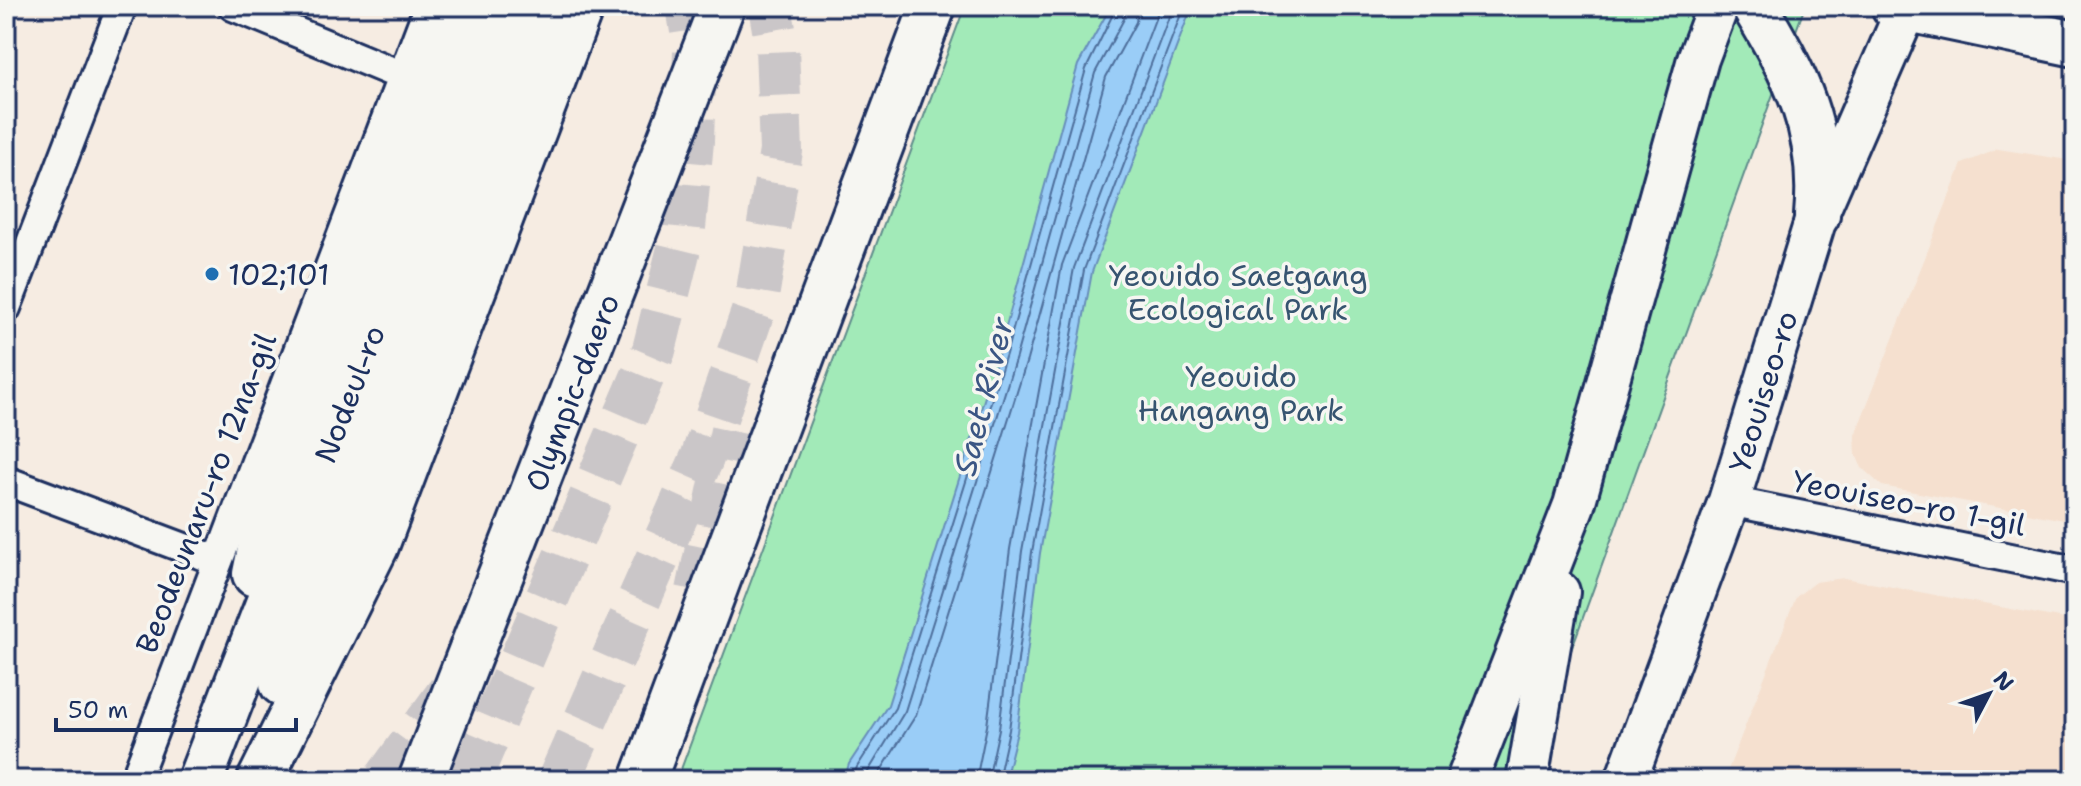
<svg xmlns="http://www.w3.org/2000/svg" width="2081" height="786" font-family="'Shantell Sans',sans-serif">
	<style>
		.built { fill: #f5e0cf }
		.green { fill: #a2eab8; stroke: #5e8c8b; stroke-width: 2 }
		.water { fill: #9acdf7; stroke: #678eba; stroke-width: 2 }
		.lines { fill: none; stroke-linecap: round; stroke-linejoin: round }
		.shore { stroke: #4e6e9b; stroke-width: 2 }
		.highway-tunnel { stroke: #cac6c8; stroke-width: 44; stroke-dasharray: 44 22; stroke-linecap: butt }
		.street-casing { stroke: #1b2f5e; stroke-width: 34 }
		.secondary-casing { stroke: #1b2f5e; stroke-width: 46 }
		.primary-casing { stroke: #1b2f5e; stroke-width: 50 }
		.highway-casing { stroke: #1b2f5e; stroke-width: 50 }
		.street { stroke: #f6f6f2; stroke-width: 28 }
		.secondary { stroke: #f6f6f2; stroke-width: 40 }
		.primary { stroke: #f6f6f2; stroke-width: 44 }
		.highway { stroke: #f6f6f2; stroke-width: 44 }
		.poi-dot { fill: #1f6fb2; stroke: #f6f6f2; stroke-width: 3 }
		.labels { text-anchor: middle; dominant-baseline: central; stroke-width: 7; stroke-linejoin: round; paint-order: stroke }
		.poi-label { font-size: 30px; fill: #1b2f5e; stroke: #f6f6f2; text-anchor: start }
		.park-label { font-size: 30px; fill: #365470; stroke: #f6f6f2 }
		.street-label { font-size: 30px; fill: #1b2f5e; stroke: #f6f6f2 }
		.water-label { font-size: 32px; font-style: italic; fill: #3b5684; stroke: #f6f6f2 }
	</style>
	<rect width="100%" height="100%" fill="#f6ece2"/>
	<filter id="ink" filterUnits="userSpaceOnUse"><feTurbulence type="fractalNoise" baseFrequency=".0125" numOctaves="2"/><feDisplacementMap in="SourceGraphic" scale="16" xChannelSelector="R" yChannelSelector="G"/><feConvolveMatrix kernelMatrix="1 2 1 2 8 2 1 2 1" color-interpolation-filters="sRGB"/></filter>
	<g filter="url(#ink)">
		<path class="built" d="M1998,149L2075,161V522L1882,486L1862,468L1856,455L1855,435L1962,164Z
			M1844,578L2075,621V780H1724L1796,597L1815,582Z"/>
		<path class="green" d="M965,6H1805L1524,780H677Z"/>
		<path class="water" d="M1111,6H1192L1092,272L1040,553L1017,732L1005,780H844L849,764L888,705L999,352L1078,65Z"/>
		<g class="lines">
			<path class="shore" d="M852,780L857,767L895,708L1006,354L1086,69L1117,6
				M863,780L905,711L1016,357L1095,73L1125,17L1127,6
				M875,780L916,715L1027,360L1106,77L1136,22L1139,6
				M976,780L987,726L1010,549L1062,265L1160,6
				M988,780L999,729L1022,551L1074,268L1173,6
				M998,780L1009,730L1032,552L1084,270L1184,6"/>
			<path class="highway-tunnel" d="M698,591L732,431
				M385,780L449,692
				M469,780L654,350L684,228L692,141L695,50L688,6
				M559,780L702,458L756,303L781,151L777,47L770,6"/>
			<defs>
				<path id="street" d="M233,6L400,75
					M6,308L122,6
					M6,481L216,560
					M1729,501L2075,571
					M135,780L429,6"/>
				<g id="secondary">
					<path d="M1467,780L1574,505L1698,59L1718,6"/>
					<path d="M1527,780L1559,592"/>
					<path id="s1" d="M1626,780L1729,501L1817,215L1908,6"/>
				</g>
				<g id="primary">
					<path d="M1754,6C1796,76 1825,131 1817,215"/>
					<path d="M1894,6L2075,44"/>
					<path d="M255,574L271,496L462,6"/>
					<path d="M282,683L542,6"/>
					<path id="s2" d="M200,780L499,6"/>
					<path d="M260,780L376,546L581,6"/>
				</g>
				<g id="highway">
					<path id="s3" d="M421,780L722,6"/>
					<path d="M643,780L933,6"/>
				</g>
			</defs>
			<use href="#street" class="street-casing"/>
			<use href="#secondary" class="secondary-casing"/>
			<use href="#primary" class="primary-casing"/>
			<use href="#highway" class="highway-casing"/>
			<use href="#street" class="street"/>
			<use href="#secondary" class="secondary"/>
			<use href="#primary" class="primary"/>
			<use href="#highway" class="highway"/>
		</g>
	</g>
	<circle class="poi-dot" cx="212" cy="274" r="8"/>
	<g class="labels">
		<g class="poi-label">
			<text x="228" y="274">102;101</text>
		</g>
		<g class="park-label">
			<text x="1238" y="275">Yeouido Saetgang<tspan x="1238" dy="34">Ecological Park</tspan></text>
			<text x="1241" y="376">Yeouido<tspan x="1241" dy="34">Hangang Park</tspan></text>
		</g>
		<g class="street-label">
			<text stroke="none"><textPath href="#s1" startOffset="412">Yeouiseo-ro</textPath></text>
			<text stroke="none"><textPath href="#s2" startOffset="414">Nodeul-ro</textPath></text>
			<text stroke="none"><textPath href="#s3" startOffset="416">Olympic-daero</textPath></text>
			<text transform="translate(206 493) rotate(-69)">Beodeunaru-ro 12na-gil</text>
			<text transform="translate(1909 503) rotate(11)">Yeouiseo-ro 1-gil</text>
		</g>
		<g class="water-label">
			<text transform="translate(983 396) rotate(-76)">Saet River</text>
		</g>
	</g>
	<rect width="2081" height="786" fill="none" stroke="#f6f6f2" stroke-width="32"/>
	<rect x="16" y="16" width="2049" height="754" fill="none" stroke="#1b2f5e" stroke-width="3" filter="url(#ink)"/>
	<g transform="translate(1989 694) rotate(49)" stroke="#f6f6f2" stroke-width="6" paint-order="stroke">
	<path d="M0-6L14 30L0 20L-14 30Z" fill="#1b2f5e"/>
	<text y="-12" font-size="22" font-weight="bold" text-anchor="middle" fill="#1b2f5e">N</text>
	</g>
	<path d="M56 718v12h240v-12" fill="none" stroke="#1b2f5e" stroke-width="4"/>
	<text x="68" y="718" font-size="24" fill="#1b2f5e" stroke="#f6f6f2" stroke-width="6" paint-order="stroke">50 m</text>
</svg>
